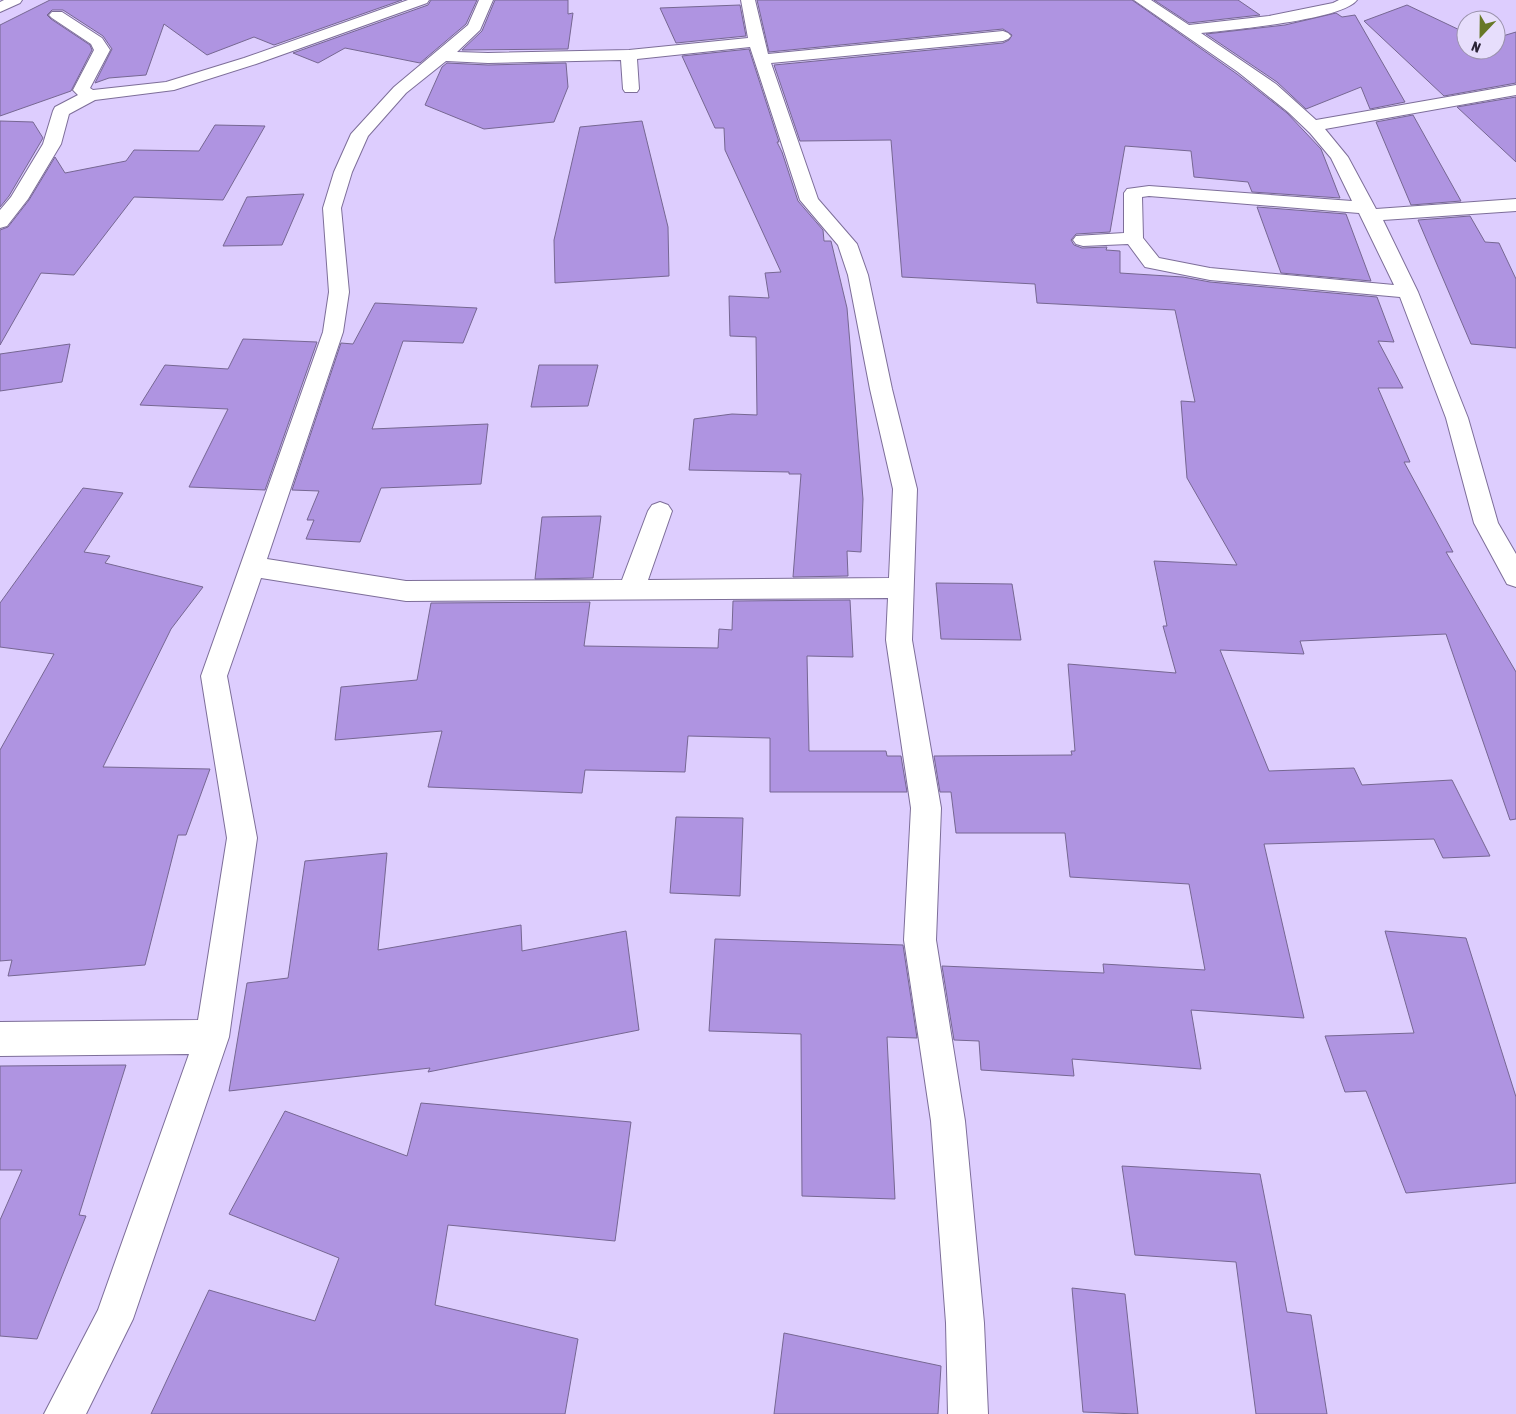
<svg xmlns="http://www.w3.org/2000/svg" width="1516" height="1414" font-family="'Asap Condensed',sans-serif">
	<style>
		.building { fill: #af94e1; stroke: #766792 }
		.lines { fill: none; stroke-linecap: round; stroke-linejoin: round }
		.street-casing { stroke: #7d6e99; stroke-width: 2 }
		.street { fill: #fff; fill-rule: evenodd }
	</style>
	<rect width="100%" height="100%" fill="#ddcdfe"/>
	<path class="building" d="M50,0H402L274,45L254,37L207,55L164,24L146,75L109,78L95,83L112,49L103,36L63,10H52L47,15L51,19L90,45L92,50L71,91L0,116V25Z
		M431,0H477L466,24L420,63L345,48L318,63L293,53L428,5Z
		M495,0H568V14L573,13L568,49L462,50L482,31Z
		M757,0H1132L1237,74L1287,113L1321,149L1340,198L1252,192L1248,182L1194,177L1191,151L1125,146L1110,232L1076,234L1071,240L1074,245L1082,248L1107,247L1106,250L1120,251V273L1183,277L1210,282L1377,297L1394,342L1378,341L1403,388H1378L1410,462H1404L1453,552H1446L1516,672V819L1510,820L1446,634L1300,641L1304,654L1220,650L1269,771L1354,768L1362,785L1452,780L1490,856L1443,858L1434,839L1264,844L1304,1018L1191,1010L1201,1069L1072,1059L1074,1076L981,1070L979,1041L954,1040L942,966L1104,973L1103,964L1205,970L1189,884L1070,877L1065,833H956L951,792H940L934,756L1072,755L1071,751H1075L1068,664L1176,673L1163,626H1167L1154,561L1237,565L1187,478L1181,401L1195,402L1175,310L1037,303L1035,284L902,277L891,140L800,141L774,65L1003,43L1009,40L1012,35L1003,29L769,52Z
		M1154,0H1238L1260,15L1189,23Z
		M740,5L746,36L676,43L660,8Z
		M1407,5L1466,33V50H1496V38L1516,32V83L1444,96L1364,21Z
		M1336,13L1342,17L1355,15L1405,102L1370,109L1361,87L1306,109L1277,82L1206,34L1285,25Z
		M749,49L779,142H777L782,152L798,201L823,230L824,241H831L847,308L863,499L861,552L847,551L848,576L793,577L801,474H789V472L689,470L694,419L732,414L757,415L756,337L730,336L729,296L769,298L765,273L781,272L725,150L724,128H715L682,56Z
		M447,63L488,65L566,63L568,87L554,122L484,129L425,105L442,67Z
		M1516,97V162L1457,107Z
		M1413,115L1461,201L1411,205L1376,122Z
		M0,121L33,122L43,138L9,196L0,207Z
		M642,121L668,227L669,276L555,283L554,240L580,127Z
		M215,125L265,126L223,200L134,197L74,275L41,273L0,345V230L8,227L29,200L55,157L65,173L126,161L134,150L199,151Z
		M304,194L282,245L223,246L247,197Z
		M1257,207L1346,214L1371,281L1281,273Z
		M1470,216L1485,242L1499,243L1516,279V348L1471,344L1418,220Z
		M375,303L477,308L463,343L403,341L372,429L488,424L481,484L381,488L360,542L306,539L314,520H307L319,491L292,490L341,343L353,344Z
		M243,339L317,342L265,490L189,487L228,409L140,405L165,365L228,369Z
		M70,344L62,382L0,391V354Z
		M539,365H598L588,406L531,407Z
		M83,488L123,493L84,552L110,556L105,563L203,587L171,629L103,767L210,769L186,835H178L145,965L8,976L12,960L0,961V750L54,654L0,647V603Z
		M601,516L593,578L535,579L542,517Z
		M936,583L1012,584L1021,640L941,639Z
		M850,600L853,657L807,656L809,751H886L887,756H901L907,792H770V738L688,736L685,772L585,770L582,793L428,787L442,731L335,740L341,687L417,680L431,603L590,602L584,646L718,648L719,629L732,630L733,601Z
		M676,817L743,818L740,896L670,893Z
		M387,853L378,950L521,925L522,951L626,931L639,1030L428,1072L430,1068L229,1091L247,983L288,978L305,861Z
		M1385,931L1466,938L1516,1097V1183L1406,1193L1366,1091L1345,1092L1325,1036L1414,1033Z
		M715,939L903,945L917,1038L887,1037L895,1199L802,1196L801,1034L709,1031Z
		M126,1065L79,1215L86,1216L37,1339L0,1336V1220L22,1170H0V1066Z
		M421,1103L631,1122L615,1241L448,1225L435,1305L578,1339L565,1414H151L209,1290L315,1321L339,1258L229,1214L285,1111L407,1156Z
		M1122,1166L1260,1174L1287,1312L1311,1315L1327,1414H1256L1236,1262L1135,1255Z
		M1072,1288L1125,1294L1138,1414L1083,1412Z
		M784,1333L941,1366L938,1414H774Z"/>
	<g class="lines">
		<defs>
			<path id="street" d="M4,0H22L20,3L0,12V2Z
				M408,0H429L427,3L256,64L174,90L95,100L69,114L61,144L28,199L7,226L0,228V210L11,197L43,144L53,111L55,107L78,95L73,90L94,50L91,44L52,18L49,15L52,12H62L102,38L110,50L90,88L93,90L166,82L244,58Z
				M479,0H493L480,30L457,52L488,53L629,50L748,38L741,0H755L768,54L1003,31L1008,33L1011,36L1008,39L1003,41L771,63L818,199L857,244L868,275L892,389L917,489L912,640L941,808L936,940L965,1121L984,1323L988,1414H948L946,1323L931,1121L904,940L911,808L886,640L888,598L406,601L261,578L227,676L257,838L229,1037L133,1319L86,1414H44L98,1310L189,1054L0,1056V1022L198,1020L227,838L201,676L323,332L329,292L323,208L334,172L351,134L394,87L468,25ZM750,47L800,200L838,245L848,275L870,389L893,489L889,578L648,580L672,511L668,505L660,502L652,505L648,511L622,580L406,581L267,559L343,332L349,292L341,208L352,172L368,136L406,93L446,61L488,63L621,60L623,89L625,92H637L639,89L637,59Z
				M1134,0H1151L1189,25L1269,16L1333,3L1339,0H1357C1343,20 1229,30 1201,33L1276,84L1316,120L1516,85V95L1325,129L1348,157L1376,209L1516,199V211L1383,220L1418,292L1468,418L1498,523L1516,554V587L1507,584L1474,523L1446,418L1400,297L1210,280L1145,267L1128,244L1083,246L1076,244L1073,240L1076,236L1124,233V193L1127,189L1149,186L1352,201L1331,158L1310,133L1288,112L1238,72ZM1149,196L1359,213L1394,285L1210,268L1159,258L1143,238L1142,197Z"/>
		</defs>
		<use href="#street" class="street-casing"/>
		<use href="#street" class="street"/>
	</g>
	<g transform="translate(1481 35) rotate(202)"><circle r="24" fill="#e7defc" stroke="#9b93ac"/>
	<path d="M0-4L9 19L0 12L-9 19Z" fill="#677826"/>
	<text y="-8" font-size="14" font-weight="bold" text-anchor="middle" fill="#2a2335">N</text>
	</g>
</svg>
